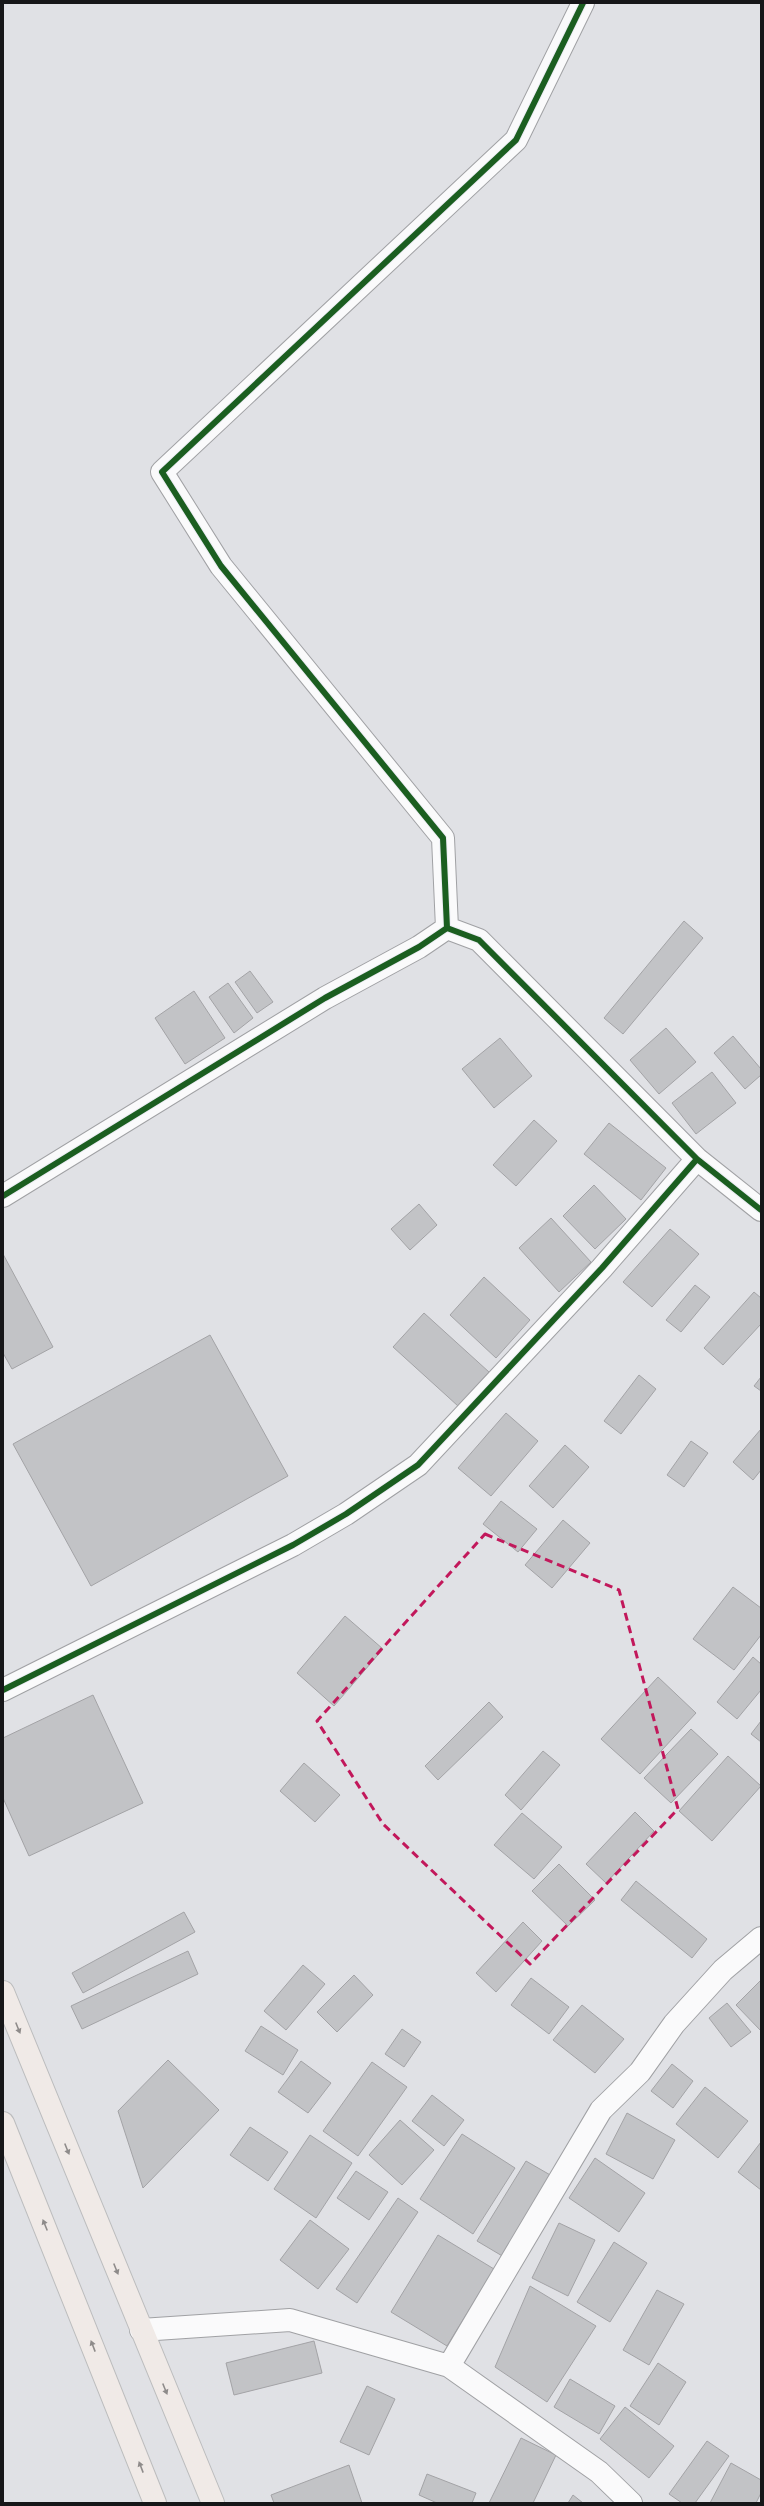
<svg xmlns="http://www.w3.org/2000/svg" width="764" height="2506" font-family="Bitter,serif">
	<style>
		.building { fill: #c2c3c6; stroke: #a3a3a6 }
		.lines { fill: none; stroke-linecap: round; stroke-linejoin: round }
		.minor-casing { stroke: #a0a1a4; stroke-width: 24 }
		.major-casing { stroke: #bcbdbe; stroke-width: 24 }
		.minor { stroke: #fafafb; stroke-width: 22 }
		.major { stroke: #f0eae7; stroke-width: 22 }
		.cycleway-casing { stroke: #ecedf4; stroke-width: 8 }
		.cycleway { stroke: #1b5e20; stroke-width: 6 }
		.oneway { fill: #8e8b8a }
		.marked { fill: none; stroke: #c2185b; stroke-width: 3; stroke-dasharray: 8 5; stroke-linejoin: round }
	</style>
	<rect width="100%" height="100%" fill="#e0e1e5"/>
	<path class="building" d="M684,921L703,938L623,1034L604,1018Z
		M250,971L273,1002L257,1013L235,982Z
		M228,983L253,1018L234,1033L209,997Z
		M194,991L225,1038L185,1064L155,1018Z
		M666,1028L696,1062L659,1094L630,1060Z
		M733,1036L761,1069V1075L745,1089L714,1053Z
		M500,1038L532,1076L494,1108L462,1069Z
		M712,1072L736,1103L696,1134L672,1103Z
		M534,1120L557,1141L516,1186L493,1165Z
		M609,1123L666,1168L641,1200L584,1154Z
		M594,1185L626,1219L595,1249L563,1216Z
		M419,1204L437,1225L410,1250L391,1229Z
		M551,1218L591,1262L559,1292L519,1248Z
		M670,1229L699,1254L652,1307L623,1282Z
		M3,1254L53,1347L12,1369L3,1353Z
		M484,1277L530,1320L496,1358L450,1315Z
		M695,1285L710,1297L681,1332L666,1320Z
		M754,1292L761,1298V1324L723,1365L704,1348Z
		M424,1313L489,1372L458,1406L393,1347Z
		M210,1335L288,1476L91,1586L13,1444Z
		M639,1375L656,1389L621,1434L604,1421Z
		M761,1377V1391L754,1386Z
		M506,1413L538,1441L491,1496L458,1468Z
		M761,1429V1470L753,1480L733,1462Z
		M691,1441L708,1453L684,1487L667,1475Z
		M565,1445L589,1467L553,1508L529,1486Z
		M501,1501L537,1529L518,1552L483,1524Z
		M563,1520L590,1543L552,1588L525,1565Z
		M733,1587L761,1608V1635L734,1670L693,1639Z
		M345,1616L383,1649L334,1706L297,1673Z
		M753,1657L761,1664V1690L737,1719L717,1702Z
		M658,1677L696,1713L640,1774L601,1739Z
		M93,1695L143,1803L29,1856L3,1798V1738Z
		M489,1702L503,1717L438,1780L425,1766Z
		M761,1721V1742L751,1734Z
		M691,1729L718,1754L671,1803L644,1778Z
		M543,1751L560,1765L521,1810L505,1795Z
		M728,1756L761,1786L712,1841L679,1811Z
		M304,1763L340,1795L315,1822L280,1791Z
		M635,1812L654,1831L606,1883L586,1864Z
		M522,1813L562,1847L534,1879L494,1845Z
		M559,1864L595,1900L568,1926L532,1891Z
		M636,1881L707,1939L692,1958L621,1900Z
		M184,1912L195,1932L83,1993L72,1973Z
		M523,1922L542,1941L496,1992L476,1973Z
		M188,1951L198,1974L82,2029L71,2006Z
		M303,1965L325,1984L286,2030L264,2011Z
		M354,1975L373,1995L337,2032L317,2012Z
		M531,1978L569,2007L549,2034L511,2005Z
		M761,1980V2031L736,2005Z
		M727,2003L751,2032L731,2047L709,2018Z
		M582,2005L624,2039L595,2073L553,2040Z
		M261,2026L298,2050L283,2075L245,2051Z
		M402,2029L421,2042L404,2067L385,2054Z
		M168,2060L219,2110L143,2188L118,2111Z
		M301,2061L331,2083L308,2113L278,2092Z
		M372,2062L407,2087L358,2156L323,2131Z
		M672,2064L693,2081L673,2108L651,2091Z
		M705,2087L748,2121L718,2158L676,2124Z
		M432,2095L464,2120L444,2146L412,2121Z
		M627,2113L675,2140L653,2179L606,2154Z
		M400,2120L434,2150L402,2185L369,2155Z
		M250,2127L288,2152L268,2181L230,2155Z
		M462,2134L515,2168L473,2234L420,2199Z
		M310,2135L352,2163L316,2218L274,2189Z
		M761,2142V2190L738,2172Z
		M595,2158L645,2193L619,2232L569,2198Z
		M526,2161L552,2176L504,2257L477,2241Z
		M356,2171L388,2192L369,2220L337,2198Z
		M398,2198L418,2212L357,2303L336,2289Z
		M310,2220L349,2249L318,2289L280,2260Z
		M559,2223L595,2240L568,2296L532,2278Z
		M438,2235L494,2269L447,2346L391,2312Z
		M614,2242L647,2263L610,2322L577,2302Z
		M530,2286L596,2326L547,2402L495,2367Z
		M657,2290L684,2304L649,2365L623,2350Z
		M314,2341L322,2373L234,2395L226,2363Z
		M658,2363L686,2382L659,2425L630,2406Z
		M570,2379L615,2406L599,2434L554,2407Z
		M367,2386L395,2399L369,2455L340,2442Z
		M625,2407L674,2446L649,2478L600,2439Z
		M521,2438L556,2455L533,2503H489Z
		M707,2441L729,2456L695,2503H682L669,2494Z
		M731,2463L761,2480V2493L756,2503H710Z
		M349,2465L362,2503H274L271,2495Z
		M427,2474L476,2493L472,2503H437L419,2495Z
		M573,2495L583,2503H568Z"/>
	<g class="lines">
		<defs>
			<path id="minor" d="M447,928L443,838L221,566L162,472L516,140L583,3
				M3,1196L325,998L419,947L447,928L479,940L697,1159L761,1210
				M3,1690L293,1545L346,1514L418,1465L602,1268L697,1159
				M141,2330L290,2320L449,2366L599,2472L631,2503
				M449,2366L601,2110L640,2072L674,2024L723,1970L761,1938"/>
			<path id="major" d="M3,1992L213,2503
				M3,2123L155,2503"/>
		</defs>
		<use href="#minor" class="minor-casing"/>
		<use href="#major" class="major-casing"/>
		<use href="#minor" class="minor"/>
		<use href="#major" class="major"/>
		<defs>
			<path id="cycleway" d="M447,928L443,838L221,566L162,472L516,140L583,3
				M3,1196L325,998L419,947L447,928L479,940L697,1159L761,1210
				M3,1690L293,1545L346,1514L418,1465L602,1268L697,1159"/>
		</defs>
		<use href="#cycleway" class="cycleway-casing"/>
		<use href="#cycleway" class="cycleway"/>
	</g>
	<defs><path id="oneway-solid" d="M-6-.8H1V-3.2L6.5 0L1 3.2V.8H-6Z"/></defs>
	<g class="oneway">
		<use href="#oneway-solid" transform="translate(18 2028) rotate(68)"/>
		<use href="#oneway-solid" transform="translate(67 2149) rotate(68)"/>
		<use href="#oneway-solid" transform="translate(45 2225) rotate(-112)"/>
		<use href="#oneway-solid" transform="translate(116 2269) rotate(68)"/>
		<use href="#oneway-solid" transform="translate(93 2346) rotate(-111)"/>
		<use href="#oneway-solid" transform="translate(165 2389) rotate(68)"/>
		<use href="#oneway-solid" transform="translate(141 2467) rotate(-111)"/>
	</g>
	<path class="marked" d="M485,1534L619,1590L678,1809L530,1964L383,1824L317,1721Z"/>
	<rect width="764" height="2506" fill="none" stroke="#161618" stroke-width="8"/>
</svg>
